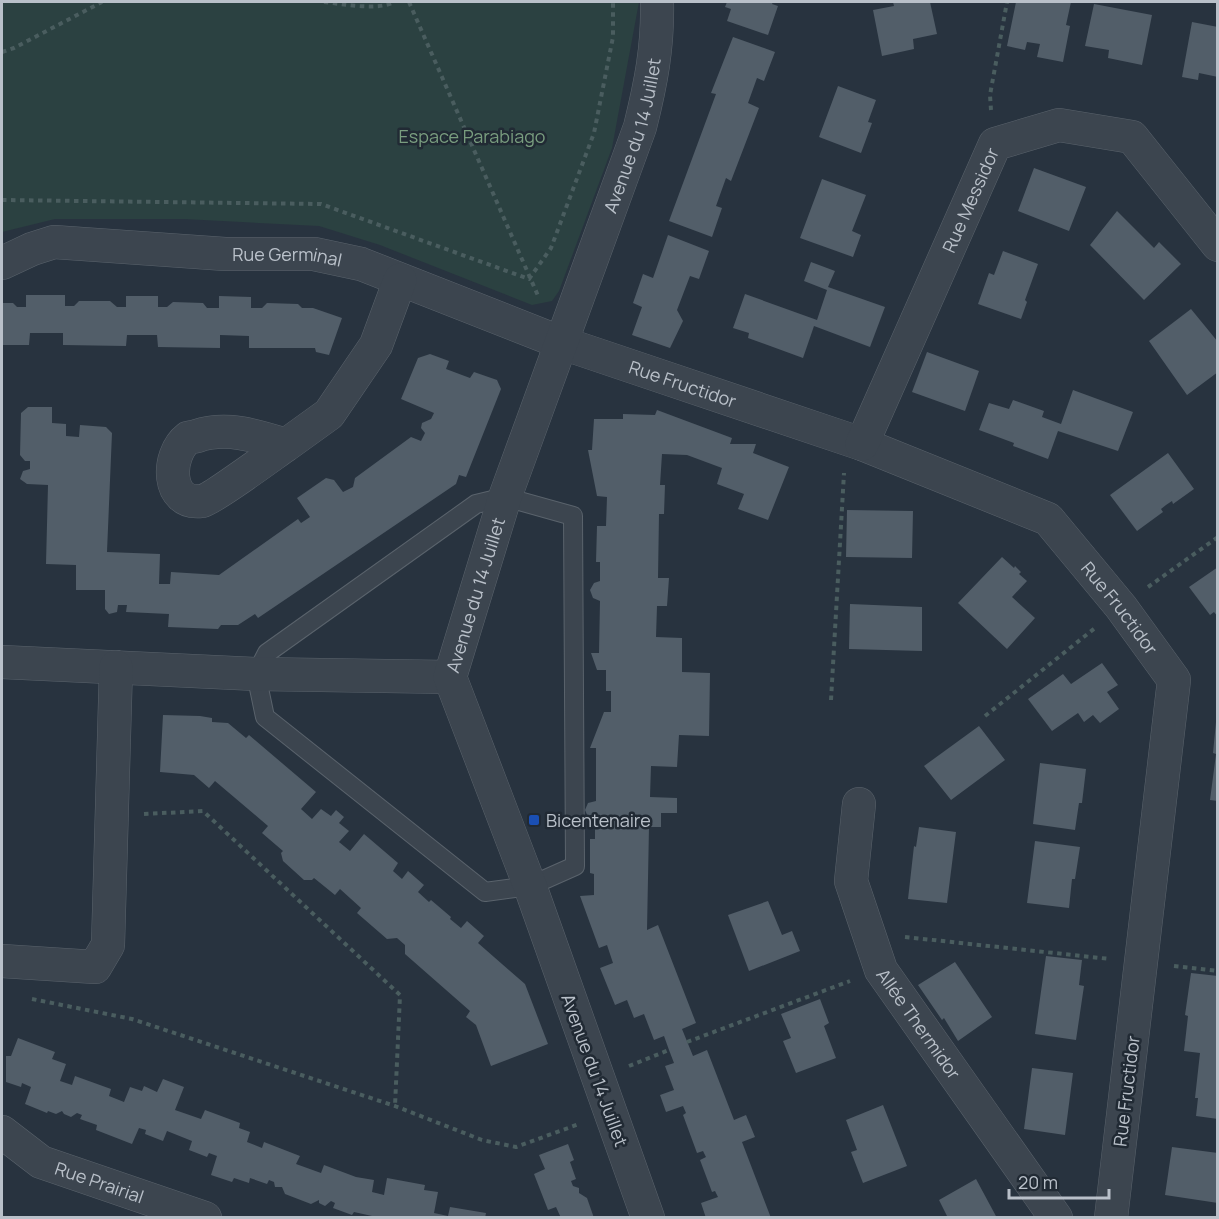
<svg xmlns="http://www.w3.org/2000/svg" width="1219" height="1219" font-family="Manrope,sans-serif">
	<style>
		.green { fill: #2b4141 }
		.building { fill: #525e69 }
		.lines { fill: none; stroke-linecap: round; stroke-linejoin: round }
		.lane-casing { stroke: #5a636c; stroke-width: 20 }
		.street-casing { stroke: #5a636c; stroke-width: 34 }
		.path { stroke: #4a5d5f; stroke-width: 4; stroke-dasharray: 4.5 4.5; stroke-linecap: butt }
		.lane { stroke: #3c454f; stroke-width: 18 }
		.street { stroke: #3c454f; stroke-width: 33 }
		.transit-dot { fill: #1a4fb4; stroke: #212a34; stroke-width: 2 }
		.labels { text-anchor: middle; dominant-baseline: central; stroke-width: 5; stroke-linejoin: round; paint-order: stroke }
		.park-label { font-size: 18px; fill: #799d7f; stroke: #212a34 }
		.street-label { font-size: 18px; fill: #b9c0c9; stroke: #212a34 }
		.poi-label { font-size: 18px; fill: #b9c0c9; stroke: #212a34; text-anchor: start }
	</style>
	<rect width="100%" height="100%" fill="#28333f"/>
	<path class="green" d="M2,2H639L612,148L559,291L552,301L532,305L380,245L319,226L184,219H55L2,232Z"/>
	<path class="building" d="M727,2H773L772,4L778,6L768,35L727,21L731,9L725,7Z
		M893,2H930L937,34L913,39L914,49L882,56L873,10L894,6Z
		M1016,2H1071L1066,25L1070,26L1063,62L1037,57L1040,44L1027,42L1025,50L1007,46Z
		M1094,4L1152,15L1142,65L1108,58L1109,50L1085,46Z
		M1192,22L1218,27V77L1199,73L1198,80L1182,77Z
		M733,37L775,52L764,81L757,78L748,103L759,108L731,181L726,178L716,206L722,208L712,237L669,221L716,94L711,93Z
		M838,86L876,100L868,122L872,123L861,153L819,137Z
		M1034,168L1086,187L1069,231L1018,211Z
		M822,179L866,195L852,231L861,235L853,257L800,238Z
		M1117,211L1154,248L1159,242L1181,264L1144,300L1090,245Z
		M668,235L709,251L699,279L690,276L677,310L683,321L670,348L632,335L642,307L633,303L643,274L653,278Z
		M1003,251L1038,264L1025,300L1027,302L1021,319L978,304L989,273L994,275Z
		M811,262L835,271L828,287L885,307L870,347L814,326L803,358L748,338L749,333L733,328L745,294L817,320L827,290L804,281Z
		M26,295H65V306H74L79,301H110L117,307H126V296H158V307H167L173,302L203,303L207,308H219V296L251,297V308H262L267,303L298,304L302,308H313L342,318L329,355L316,352L315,348H249V336L220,335V348L158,347L157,335H127L126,346L63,345V333H30L29,345H2V303H13L17,307H26Z
		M1191,309L1218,342V372L1187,395L1149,341Z
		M927,352L979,371L965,411L912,392Z
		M430,354L449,361L446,369L470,378L474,372L497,380L501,389L466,477L459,475L456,484L258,618L255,614L238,625H221L218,629L168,627L169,614L126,612L127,605H118L117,612L109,614L105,609V590H76V565L46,564L48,485L27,484L20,479L23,471L30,469V461H25L20,455L21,413L28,407H52V423L66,424V436L79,437L80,425L106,427L112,433L107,552L160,554L159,584H170L171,572L219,575L298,519L301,523L310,517L297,498L326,478L334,480L343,492L353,487L355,478L411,437L421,441L425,433L421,428L422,423L431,419L434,413L401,399L418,358Z
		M1073,390L1133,412L1118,451L1058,431L1048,459L1013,446L1014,443L979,430L989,403L1009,409L1013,400L1044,411L1042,417L1061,424Z
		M657,410L732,438L730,444H756L753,453L789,467L768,520L738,509L744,494L717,484L722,468L687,455L662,454L660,485H665L664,514H659L658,578H669L667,606H657L656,637L682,638V672L710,673L709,736L679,735L677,767L651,766L650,797L677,798V813H661V827H649L647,930L658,925L696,1023L682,1029L693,1056L707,1050L734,1120L746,1115L755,1137L742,1142L771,1218H706L701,1203L718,1197L715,1191L712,1192L700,1160L706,1157L703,1151L697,1153L683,1115L686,1113L683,1106L666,1112L660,1095L674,1090L665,1066L674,1063L669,1050L664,1036L654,1040L644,1014L634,1018L627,1000L615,1005L600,968L613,963L607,945L599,948L580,896L594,895V874L590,873V839H595V820L588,817L585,810L588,803L596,801V748H590L604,712H611V691H606V670H597L591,653H599L600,601L593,598L590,590L594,583L600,581V562H596L597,526H606L607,497L597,496L588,450H592L594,419H623V414L655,415Z
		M1168,453L1194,489L1173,504L1172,501L1166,505L1161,509L1163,512L1137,531L1110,495Z
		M847,510L913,511L912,558L846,557Z
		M1002,557L1014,568L1015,566L1021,572L1019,574L1027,581L1012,597L1035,618L1007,649L958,603Z
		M1218,567V617L1214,612L1210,615L1189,587Z
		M850,604L922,607V651L849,649Z
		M1102,663L1118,685L1107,692L1119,709L1100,723L1093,715L1084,722L1078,713L1052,731L1028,699L1063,674L1071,684Z
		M163,715L200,716L212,718V722L228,723L246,738L249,735L316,792L301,809L312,819L321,809L331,816L336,810L344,817L339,823L349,831L339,842L350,851L364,834L398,863L393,871L402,879L408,871L424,885L418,892L429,902L431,900L451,917L450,919L461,928L467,921L484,936L478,943L525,984L548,1044L491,1066L476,1025L466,1017L470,1011L405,954V945L397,938L387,939L357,913L361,908L340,889L335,895L314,878L312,880H304L283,861L281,853L283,851L262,833L268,826L215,781L209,788L194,775L160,772Z
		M1216,722H1218V801L1210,800L1216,754L1213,753Z
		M979,726L1005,760L951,800L924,766Z
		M1040,763L1086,769L1082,803H1079L1075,830L1033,824Z
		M919,827L956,832L947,903L908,899L914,846L916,847Z
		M1035,841L1080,847L1075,879H1072L1069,908L1027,903Z
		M768,901L782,935L792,931L800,951L749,971L728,915Z
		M1046,956L1082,960L1079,985L1084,986L1076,1040L1035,1034Z
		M955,962L992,1017L958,1041L944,1018L942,1020L918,985Z
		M1191,973L1218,976V1119L1196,1116L1198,1098H1195L1200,1053L1184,1051L1188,1016L1185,1015Z
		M820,999L829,1023L824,1026L836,1058L796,1073L783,1041L791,1038L781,1014Z
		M18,1038L55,1052L52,1059L66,1064L60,1081L72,1085L75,1076L111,1089L109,1096L124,1102L130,1087L142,1091L144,1086L157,1092L163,1079L184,1087L175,1110L201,1119L205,1110L240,1123L239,1128L250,1132L247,1142L262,1148L264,1142L300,1156L296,1164L321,1173L324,1165L356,1177L374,1180L372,1192L384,1195L387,1178L425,1185L424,1190L438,1192L434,1213L448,1216L450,1207L486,1213L485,1218H381L354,1212L352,1215L333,1208L335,1203L331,1201L325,1206L319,1203V1200L311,1204L285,1194L282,1187H275L274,1182L269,1180L267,1184L250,1178L249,1183L234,1178L232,1182L211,1175L217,1156L209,1153L207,1157L189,1150L192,1141L167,1131L163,1141L145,1134L146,1130L139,1128L132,1144L96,1130L97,1125L80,1119L82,1115L77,1113L71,1117L64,1114L62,1111L56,1114L48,1111L47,1113L25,1104L31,1087L22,1083L21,1087L6,1082V1056H11Z
		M1032,1068L1073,1073L1065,1135L1024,1129Z
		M883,1105L907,1166L863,1183L851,1152L857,1150L846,1120Z
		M568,1144L574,1160L570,1162L576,1179L571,1181L573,1186L579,1188V1193L587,1198L594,1218H561L556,1207L548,1210L534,1174L545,1169L539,1155Z
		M1172,1147L1218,1153V1203L1165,1195Z
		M976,1179L997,1218H948L939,1200Z"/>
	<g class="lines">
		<defs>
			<path id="lane" d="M505,497L573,516L575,866L530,886L485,892L265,717L256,674L267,653L476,504Z"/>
			<g id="street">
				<path id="s1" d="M2,263L32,249L54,242L225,254H314L361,264L562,343L862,444L1048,519L1121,607L1174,680L1111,1218"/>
				<path id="s2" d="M862,444L995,144L1059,125L1132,137L1218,245"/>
				<path d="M286,445C273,454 212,499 202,501C166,506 166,455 188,438C191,437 194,437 197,436C227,426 257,436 286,445L329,414L376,345L400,280"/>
				<path d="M2,662L256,674L450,677"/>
				<path id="s3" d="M859,804L851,881L881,970L1056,1218"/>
				<path d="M2,961L95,967L108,945L116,667"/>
				<path id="s4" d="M2,1132L41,1162L205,1218"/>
				<path id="s5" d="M648,1218L530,886L450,677L505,497L640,127C651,83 658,47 657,2"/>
			</g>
		</defs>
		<use href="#lane" class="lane-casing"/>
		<use href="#street" class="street-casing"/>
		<path class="path" d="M324,2C342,4 378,11 394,2
			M409,2L539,298
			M2,52L14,48L102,2
			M991,110L990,95L1007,2
			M2,200L321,204L529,279L551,248L594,133L613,37V2
			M1148,587L1218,537
			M831,700L844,473
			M985,716L1095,628
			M144,814L203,811L400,995L395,1106
			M905,937L1110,959
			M1174,966L1218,971
			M32,999L132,1019L395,1106L482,1140L516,1147L579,1124
			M687,1042L850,981
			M629,1066L669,1050"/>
		<use href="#lane" class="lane"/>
		<use href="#street" class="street"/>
	</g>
	<rect class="transit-dot" x="528" y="814" width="12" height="12" rx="3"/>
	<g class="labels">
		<g class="park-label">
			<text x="472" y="136">Espace Parabiago</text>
		</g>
		<g class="street-label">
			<text stroke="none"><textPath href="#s5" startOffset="1148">Avenue du 14 Juillet</textPath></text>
			<text stroke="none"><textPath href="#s2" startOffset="267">Rue Messidor</textPath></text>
			<text stroke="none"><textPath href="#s1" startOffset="290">Rue Germinal</textPath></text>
			<text stroke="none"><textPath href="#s1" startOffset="708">Rue Fructidor</textPath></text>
			<text stroke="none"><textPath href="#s5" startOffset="662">Avenue du 14 Juillet</textPath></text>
			<text stroke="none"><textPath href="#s1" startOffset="1212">Rue Fructidor</textPath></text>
			<text stroke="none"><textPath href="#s3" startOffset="237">Allée Thermidor</textPath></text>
			<text transform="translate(595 1070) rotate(70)">Avenue du 14 Juillet</text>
			<text transform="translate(1126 1091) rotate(-83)">Rue Fructidor</text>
			<text stroke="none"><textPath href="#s4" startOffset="111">Rue Prairial</textPath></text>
		</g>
		<g class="poi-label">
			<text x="546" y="820">Bicentenaire</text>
		</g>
	</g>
	<rect width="1219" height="1219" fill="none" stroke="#b9c0c9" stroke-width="6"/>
	<path d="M1009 1189v9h100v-9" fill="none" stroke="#b9c0c9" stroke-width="3"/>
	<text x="1018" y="1189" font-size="18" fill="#b9c0c9" stroke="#212a34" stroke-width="4.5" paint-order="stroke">20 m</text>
</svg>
